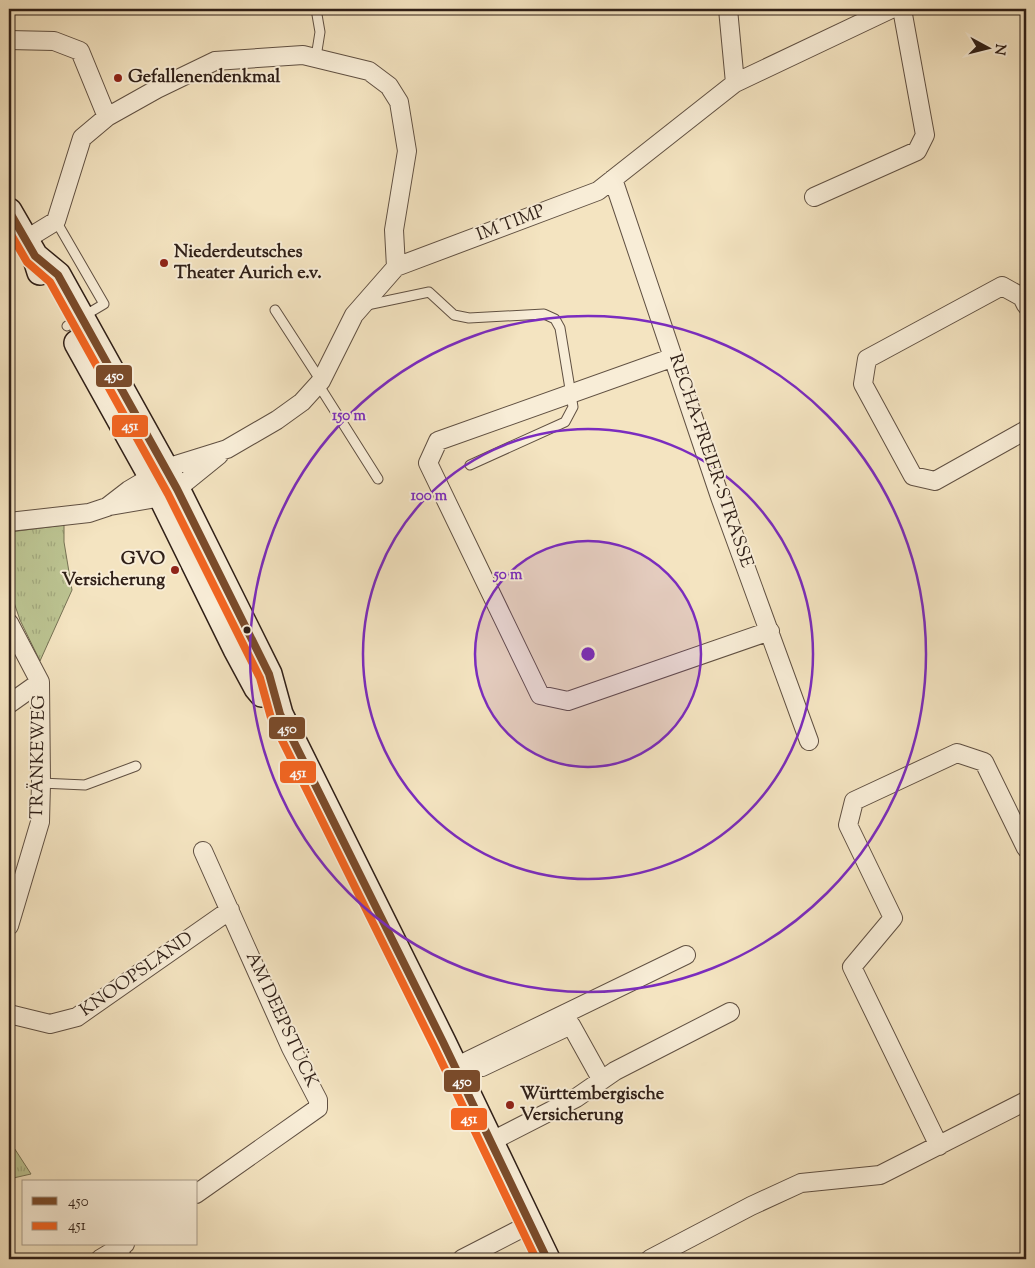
<svg xmlns="http://www.w3.org/2000/svg" width="1035" height="1268" font-family="'Sorts Mill Goudy',serif">
	<style>
		.park { fill: url(#park-tufts); stroke: #767254 }
		.lines { fill: none; stroke-linecap: round; stroke-linejoin: round }
		.service-casing { stroke: #605042; stroke-width: 11 }
		.minor-casing { stroke: #605042; stroke-width: 20 }
		.secondary-casing { stroke: #2f1f17; stroke-width: 28 }
		.service { stroke: #f8edd7; stroke-width: 9 }
		.minor { stroke: #f8edd7; stroke-width: 18 }
		.secondary { stroke: #f8edd7; stroke-width: 25 }
		.bus-1-casing { stroke: #f8edd7; stroke-width: 11 }
		.bus-2-casing { stroke: #f8edd7; stroke-width: 11 }
		.bus-1 { stroke: #7a4b2a; stroke-width: 8 }
		.bus-2 { stroke: #f26522; stroke-width: 8 }
		.ring { fill: none; stroke: #7b2cbf; stroke-width: 2.5 }
		.poi-dot { fill: #8f2418; stroke: #f8edd7; stroke-width: 2 }
		.bus-dot { fill: #2f1f17; stroke: #f8edd7; stroke-width: 2 }
		.labels { text-anchor: middle; dominant-baseline: central; stroke-width: 4; stroke-linejoin: round; paint-order: stroke }
		.poi-label { font-size: 18px; font-weight: bold; fill: #2f1f17; stroke: #f8edd7; text-anchor: start }
		.street-label { font-size: 18px; fill: #2f1f17; stroke: #f8edd7 }
		.centre { fill: #7b2cbf; stroke: #f8edd7; stroke-width: 2.5 }
		.ring-label { font-size: 15px; text-anchor: middle; font-weight: bold; fill: #7b2cbf; stroke: #f8edd7; stroke-width: 4; stroke-linejoin: round; paint-order: stroke }
		.line-badge { stroke: #f8edd7; stroke-width: 2 }
		.badge-label { font-size: 14px; text-anchor: middle; font-weight: bold; fill: #fff }
	</style>
	<defs>
		<pattern id="park-tufts" width="24" height="20" patternUnits="userSpaceOnUse" patternTransform="scale(1.25)"><rect width="24" height="20" fill="#bcc492"/><path d="M3 7l-1-3M5 7V3M7 7l1-3M15 17l-1-3M17 17v-4M19 17l1-3" fill="none" stroke="#a2a87d"/></pattern>
	</defs>
	<rect width="100%" height="100%" fill="#f4e4c1"/>
	<filter id="stains"><feTurbulence type="fractalNoise" baseFrequency=".004" numOctaves="4"/><feColorMatrix values="0 0 0 0 .2 0 0 0 0 .09 0 0 0 0 .02 0 0 0 .5 -.17"/></filter>
	<radialGradient id="worn" r=".72"><stop offset=".6" stop-color="#630" stop-opacity="0"/><stop offset="1" stop-color="#630" stop-opacity=".3"/></radialGradient>
	<path class="park" d="M64,525V542L72,590L40,661L20,620L9,588L10,532Z
		M9,1140L31,1174L9,1179Z"/>
	<g class="lines">
		<defs>
			<path id="service" d="M316,57L320,32L316,9
				M56,221L104,304L67,326
				M367,305L429,292L454,315L469,318L544,314L555,319L560,328L573,407L565,422L470,465
				M275,310L321,381
				M318,384L378,479
				M41,783L85,785L136,766
				M120,1248L129,1259"/>
			<path id="minor" d="M728,9L735,83
				M9,40L54,41L80,51L107,117
				M613,179L720,497L809,741
				M814,197L917,151L925,135L902,9
				M25,240L56,221L82,138L107,117L157,89L215,61L303,55L369,71L389,86L399,102L407,151L394,230L396,267
				M1026,305L1022,297L1002,286L867,359L863,384L913,476L935,481L1026,430
				M674,357L438,441L428,463L540,695L568,701L770,631
				M110,506L162,497L177,489L219,455
				M9,522L89,513L107,507L129,490L166,468L227,449L277,420L302,402L321,381L354,315L396,267L598,191L735,83L891,9
				M9,623L40,682L41,783L40,822L9,926
				M9,704L40,682
				M9,1014L50,1024L77,1017L230,910
				M455,1067L686,955
				M482,1067L571,1025L601,1079
				M490,1142L576,1098L615,1071L730,1012
				M939,1146L852,967L893,918L848,825L854,801L957,753L984,762L1026,848
				M196,1194L318,1108V1100L291,1048L203,851
				M100,1259L125,1244
				M462,1259L530,1224
				M650,1259L751,1206L801,1183L880,1175L1026,1101"/>
			<path id="secondary" d="M9,211L35,256L40,272
				M35,256L58,275L177,489L269,674L280,714L443,1042L547,1259
				M77,343L151,476L236,649L257,688L262,694"/>
		</defs>
		<use href="#service" class="service-casing"/>
		<use href="#minor" class="minor-casing"/>
		<use href="#secondary" class="secondary-casing"/>
		<use href="#service" class="service"/>
		<use href="#minor" class="minor"/>
		<use href="#secondary" class="secondary"/>
		<defs>
			<path id="bus-1" d="M9,211L35,256L58,275L177,489L269,674L280,714L443,1042L547,1259"/>
			<path id="bus-2" d="M9,231L27,262L50,282L168,494L260,678L271,718L434,1046L536,1259"/>
		</defs>
		<use href="#bus-1" class="bus-1-casing"/>
		<use href="#bus-2" class="bus-2-casing"/>
		<use href="#bus-1" class="bus-1"/>
		<use href="#bus-2" class="bus-2"/>
	</g>
	<circle cx="588" cy="654" r="113" fill="#7b2cbf" fill-opacity=".12"/>
	<g class="ring">
		<circle cx="588" cy="654" r="113"/>
		<circle cx="588" cy="654" r="225"/>
		<circle cx="588" cy="654" r="338"/>
	</g>
	<g class="poi-dot">
		<circle cx="118" cy="78" r="5"/>
		<circle cx="164" cy="263" r="5"/>
		<circle cx="175" cy="570" r="5"/>
		<circle cx="510" cy="1105" r="5"/>
	</g>
	<circle class="bus-dot" cx="247" cy="630" r="4.5"/>
	<g class="labels">
		<g class="poi-label">
			<text x="128" y="78">Gefallenendenkmal</text>
			<text x="174" y="253">Niederdeutsches<tspan x="174" dy="21">Theater Aurich e.v.</tspan></text>
			<text x="165" y="560" text-anchor="end">GVO<tspan x="165" dy="21">Versicherung</tspan></text>
			<text x="520" y="1095">Württembergische<tspan x="520" dy="21">Versicherung</tspan></text>
		</g>
		<g class="street-label">
			<text transform="translate(511 224) rotate(-21)">IM TIMP</text>
			<text transform="translate(710 461) rotate(71)">RECHA-FREIER-STRASSE</text>
			<text transform="translate(39 757) rotate(-89)">TRÄNKEWEG</text>
			<text transform="translate(137 975) rotate(-35)">KNOOPSLAND</text>
			<text transform="translate(281 1020) rotate(65)">AM DEEPSTÜCK</text>
		</g>
	</g>
	<circle cx="588" cy="654" r="8" class="centre"/>
	<g class="ring-label">
		<text x="349" y="420">150 m</text>
		<text x="429" y="500">100 m</text>
		<text x="508" y="579">50 m</text>
	</g>
	<g class="line-badge">
		<rect x="95" y="364" width="38" height="24" rx="5" fill="#7a4b2a"/>
		<rect x="111" y="414" width="38" height="24" rx="5" fill="#f26522"/>
		<rect x="268" y="716" width="38" height="24" rx="5" fill="#7a4b2a"/>
		<rect x="279" y="760" width="38" height="24" rx="5" fill="#f26522"/>
		<rect x="443" y="1069" width="38" height="24" rx="5" fill="#7a4b2a"/>
		<rect x="450" y="1107" width="38" height="24" rx="5" fill="#f26522"/>
	</g>
	<g class="badge-label">
		<text x="114" y="380">450</text>
		<text x="130" y="430">451</text>
		<text x="287" y="733">450</text>
		<text x="298" y="777">451</text>
		<text x="462" y="1086">450</text>
		<text x="469" y="1123">451</text>
	</g>
	<rect width="1035" height="1268" fill="none" stroke="#f4e4c1" stroke-width="30"/>
	<rect x="10" y="10" width="1015" height="1248" fill="none" stroke="#2f1f17" stroke-width="2.5"/>
	<rect x="15" y="15" width="1005" height="1238" fill="none" stroke="#2f1f17"/>
	<rect x="22" y="1180" width="175" height="65" fill="#f8edd7" stroke="#a89b8a"/>
	<rect x="32" y="1197" width="25" height="8" fill="#7a4b2a" stroke="#a89b8a"/>
	<text x="68" y="1206" font-size="15" fill="#2f1f17">450</text>
	<rect x="32" y="1222" width="25" height="8" fill="#f26522" stroke="#a89b8a"/>
	<text x="68" y="1230" font-size="15" fill="#2f1f17">451</text>
	<g transform="translate(988 48) rotate(97)" stroke="#f8edd7" stroke-width="4" paint-order="stroke">
	<path d="M0-4L9 19L0 12L-9 19Z" fill="#2f1f17"/>
	<text y="-8" font-size="14" font-weight="bold" text-anchor="middle" fill="#2f1f17">N</text>
	</g>
	<rect width="100%" height="100%" filter="url(#stains)"/>
	<rect width="100%" height="100%" fill="url(#worn)"/>
</svg>
